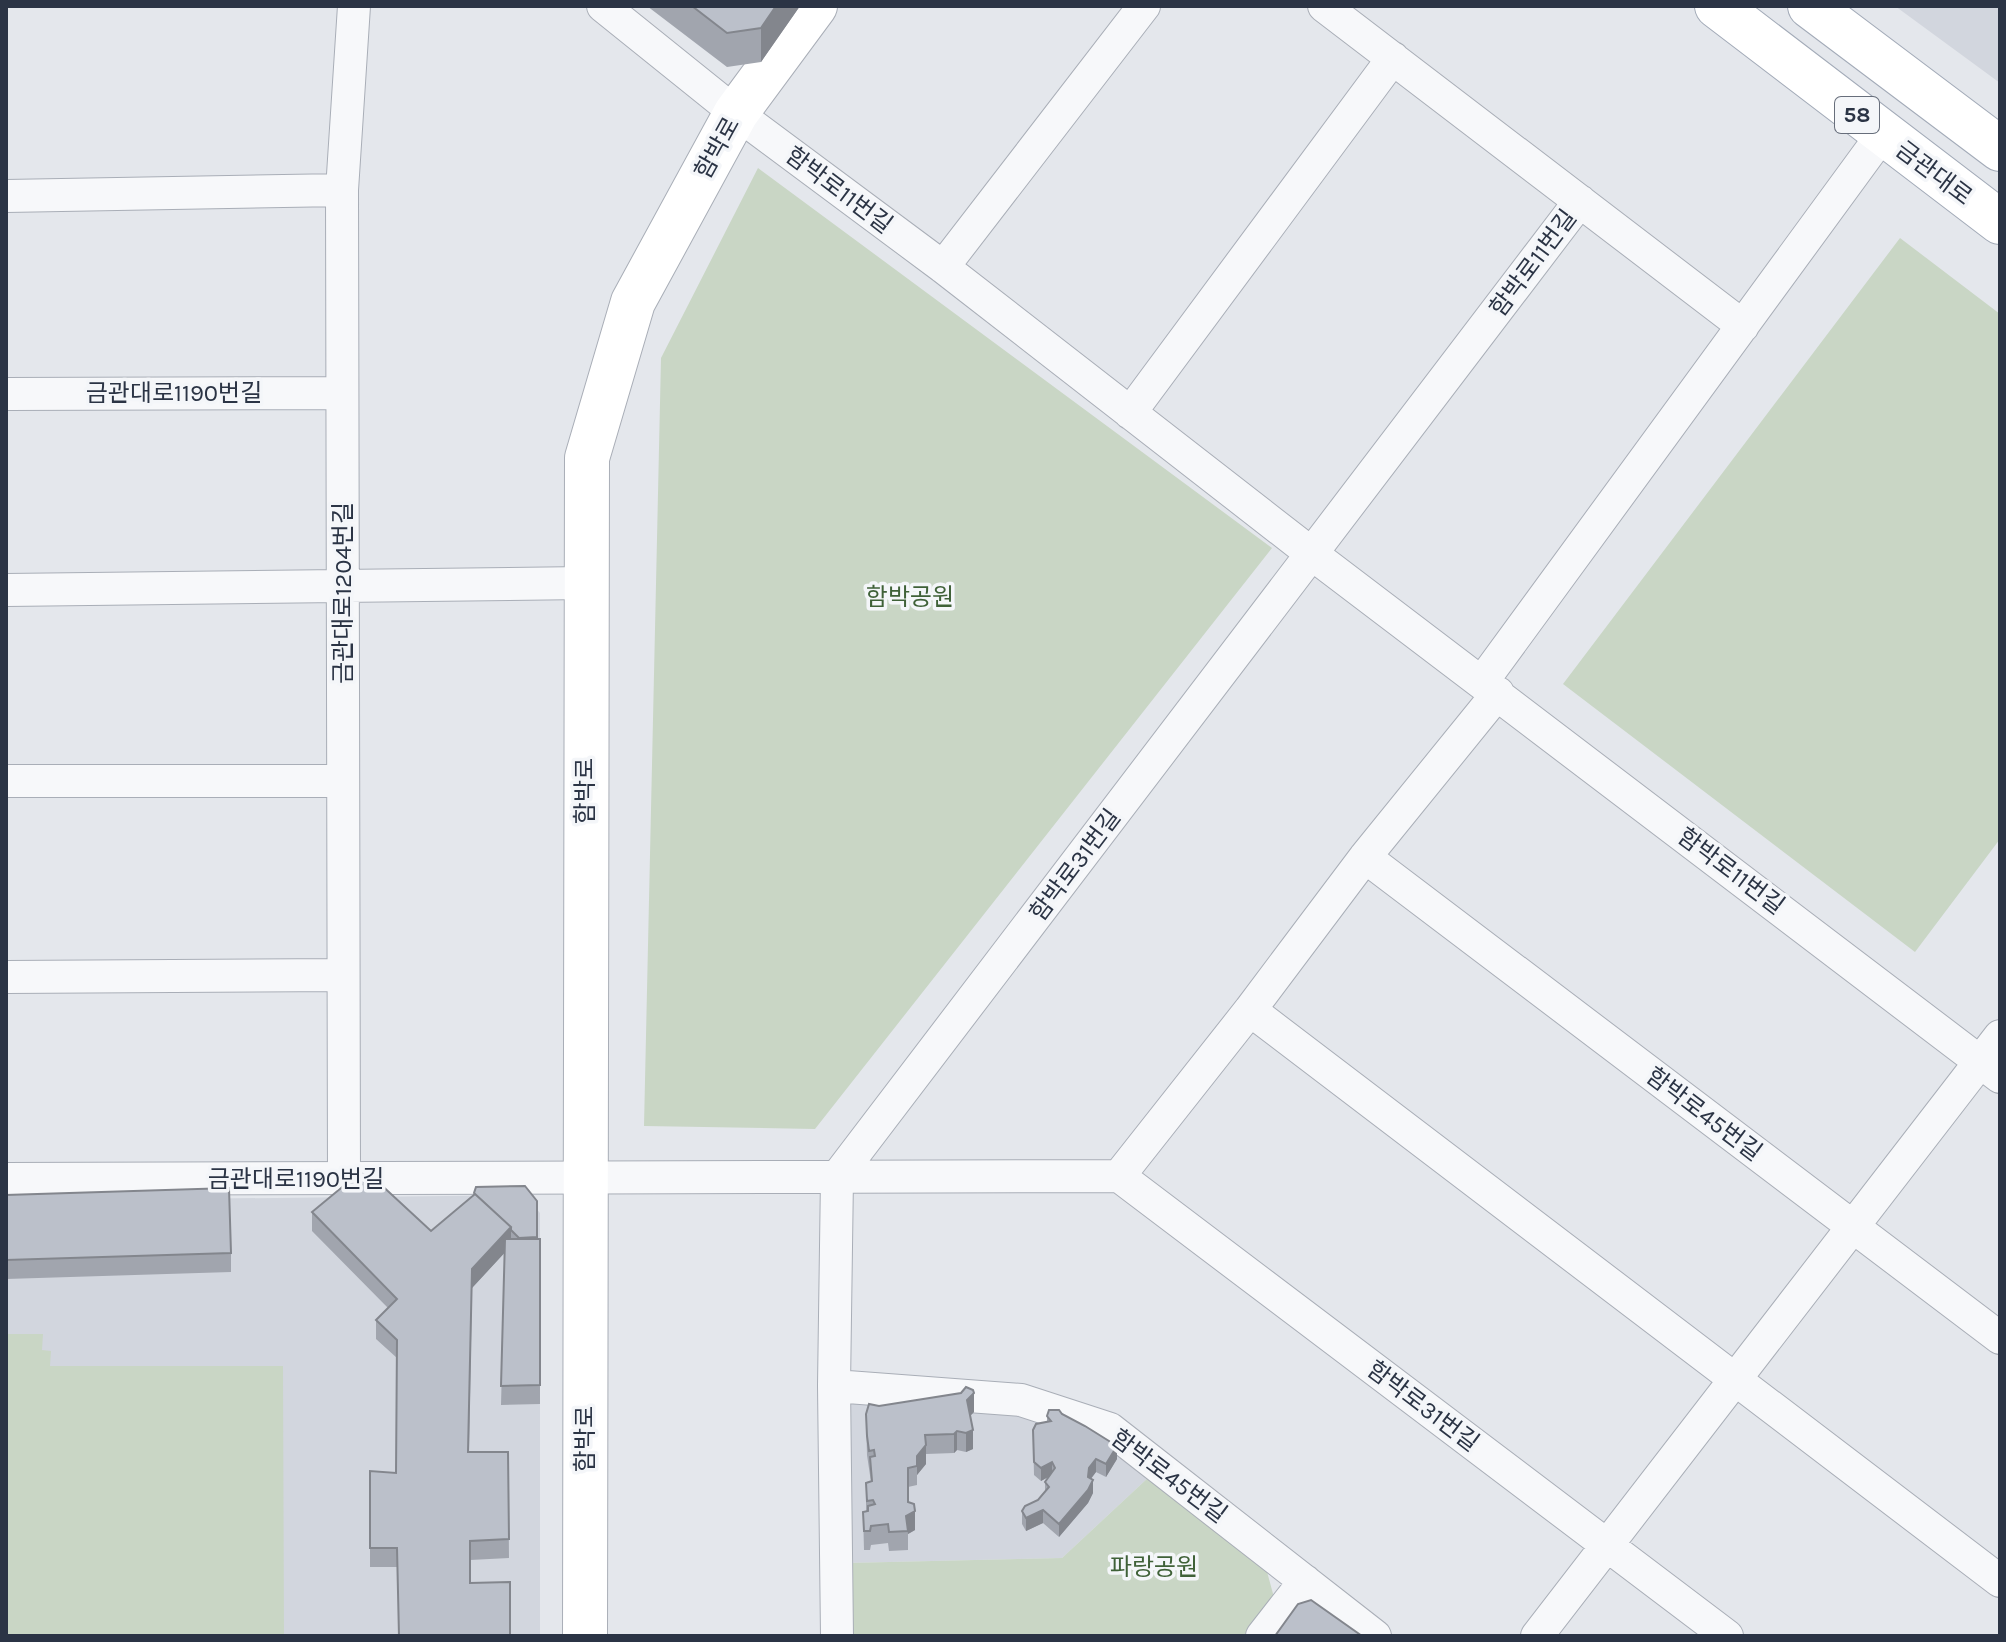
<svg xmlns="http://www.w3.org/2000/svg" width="2006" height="1642" font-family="Karla,'Noto Sans KR',sans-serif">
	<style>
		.built { fill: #d2d6de }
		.green { fill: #c9d6c5 }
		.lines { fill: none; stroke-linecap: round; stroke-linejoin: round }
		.street-casing { stroke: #a9aeb7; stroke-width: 34 }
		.secondary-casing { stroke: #a9aeb7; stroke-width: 46 }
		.primary-casing { stroke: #a3abb8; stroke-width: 46 }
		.street { stroke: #f7f8fa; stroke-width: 32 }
		.secondary { stroke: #fff; stroke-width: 44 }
		.primary { stroke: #fff; stroke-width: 44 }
		.wall { fill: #a1a5ae }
		.shaded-wall { fill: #83868d }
		.building { fill: #bbc0ca; stroke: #83868d; stroke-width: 2 }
		.labels { text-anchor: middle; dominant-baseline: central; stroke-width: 7; stroke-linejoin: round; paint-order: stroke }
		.shield { fill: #f4f6f9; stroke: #676e7b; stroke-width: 2 }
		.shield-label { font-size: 22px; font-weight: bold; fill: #2b3445 }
		.street-label { font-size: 24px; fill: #2b3445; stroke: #f4f6f9 }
		.park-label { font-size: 24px; fill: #3f6138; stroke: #f4f6f9 }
	</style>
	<rect width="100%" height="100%" fill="#e4e7ec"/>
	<path class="built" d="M1895,6H2000V83Z
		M525,1195L540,1213V1636H6V1201Z
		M845,1398L1003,1401L1089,1431L1150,1476L1062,1558L846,1563Z"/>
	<path class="green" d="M758,168L1272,548L815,1129L644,1126L661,358Z
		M1900,238L2000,314V839L1915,952L1563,684Z
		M6,1334H43L42,1350L51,1351L50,1366H283L284,1636H6Z
		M1150,1476L1266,1568L1275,1601L1243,1636H850L846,1563L1062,1558Z"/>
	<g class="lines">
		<defs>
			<path id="street" d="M603,6L736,113L943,267L1312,554L2000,1077
				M1324,6L1743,326
				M6,196L342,190
				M943,267L1144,6
				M6,394L342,393
				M1130,413L1393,58
				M6,590L585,583
				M1482,682L1882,135
				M6,781H343
				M1365,857L2000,1338
				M6,977L343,975
				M1250,1010L2000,1581
				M1119,1176L1250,1010L1365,857L1498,693
				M6,1179L1119,1176L1727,1636
				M344,1180L342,190L354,6
				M834,1386L1021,1400L1110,1429L1375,1636
				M837,1636L834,1386L837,1177L1580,201
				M1262,1636L1305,1581
				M1537,1636L2000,1036"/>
			<path id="secondary" d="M585,1636L587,458L633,302L736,113L815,6"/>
			<path id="primary" d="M1717,6L2000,222
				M1810,6L2000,149"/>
		</defs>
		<use href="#street" class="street-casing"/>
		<use href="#secondary" class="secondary-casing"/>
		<use href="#primary" class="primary-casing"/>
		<use href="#street" class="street"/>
		<use href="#secondary" class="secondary"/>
		<use href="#primary" class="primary"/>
	</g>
	<path class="wall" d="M647,6H800L761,62L727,67Z
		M6,1195L231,1253V1272L6,1279Z
		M537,1201V1239H540V1404L501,1405L505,1252L472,1288L469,1452H508L509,1558L470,1560V1583L510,1636L397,1567H370V1471L396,1473L397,1358L376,1339V1320L388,1308L312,1231V1212L431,1231Z
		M879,1406L974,1412L970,1416L973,1449L966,1452L957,1450L954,1453L926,1454V1464L917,1475V1485L908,1487V1502L915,1530L908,1534V1550L889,1551L888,1543L871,1545L870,1550H864L863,1512H866V1483L871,1482L867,1455L866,1414Z
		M1062,1414L1117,1459L1106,1477L1096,1472L1091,1479L1093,1493L1088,1503L1059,1537L1043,1523L1026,1531L1022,1524V1511L1038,1500L1045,1492V1482L1048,1477L1041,1481L1034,1475L1033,1430L1047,1422V1416Z"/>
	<path class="shaded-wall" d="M776,6H800L761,62V28Z
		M511,1227V1246L472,1288V1269Z
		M974,1393V1412L967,1419V1400Z
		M973,1430V1449L966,1452V1433Z
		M957,1431V1450L954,1453V1434Z
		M926,1445V1464L917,1475V1485V1456Z
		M1117,1446V1459L1106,1477V1464Z
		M1096,1459V1472L1089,1481L1088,1477L1089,1468Z
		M1052,1462V1475L1041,1481V1468Z
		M1093,1480V1493L1088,1503L1059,1537V1524Z
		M1043,1510V1523L1026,1531V1518Z
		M915,1511V1530L908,1534L906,1516Z"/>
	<path class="building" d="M692,6H776L761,28L727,33Z
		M364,1169L431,1231L475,1194L511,1227L472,1269L468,1452H508L509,1539L470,1541V1583L510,1582V1636H399L397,1548H370V1471L396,1473L397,1340L376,1320L397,1299L312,1212Z
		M525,1186L537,1201V1237L519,1238L511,1230V1227L474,1193L476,1187Z
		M229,1188L231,1253L6,1260V1195Z
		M505,1239H540V1385L501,1386Z
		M966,1387L973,1390L974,1393L967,1400L973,1430L966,1433L957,1431L954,1434L925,1435L926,1445L917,1456V1466L908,1468V1502L914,1504L915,1511L906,1516L908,1531L889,1532L888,1524L871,1526L870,1531H864L863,1512L868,1511V1506L875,1504L873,1500L867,1501L866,1483L872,1481L870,1457L875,1456L874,1450L869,1451L867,1436L866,1414L869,1404L879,1406L961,1393Z
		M1049,1410H1059L1062,1414L1085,1426L1117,1446L1106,1464L1096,1459L1089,1468L1088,1477L1093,1480L1088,1490L1059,1524L1043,1510L1026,1518L1022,1511L1025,1506L1038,1500L1049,1487L1045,1482L1055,1468L1052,1462L1041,1468L1034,1462L1033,1430L1036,1424L1051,1421L1047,1416Z
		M1311,1600L1362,1636H1275L1298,1604Z"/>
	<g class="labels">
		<rect class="shield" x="1835" y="97" width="44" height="36" rx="6"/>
		<g class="shield-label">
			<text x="1857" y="115">58</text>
		</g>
		<g class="street-label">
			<text transform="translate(717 148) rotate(-61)">함박로</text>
			<text transform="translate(1934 173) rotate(37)">금관대로</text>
			<text transform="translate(839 190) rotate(37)">함박로11번길</text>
			<text transform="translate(1533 263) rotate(-53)">함박로11번길</text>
			<text x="174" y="393">금관대로1190번길</text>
			<text transform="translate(343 593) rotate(-90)">금관대로1204번길</text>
			<text transform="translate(585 791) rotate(-90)">함박로</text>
			<text transform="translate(1075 865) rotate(-53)">함박로31번길</text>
			<text transform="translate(1731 871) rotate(37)">함박로11번길</text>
			<text transform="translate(1704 1114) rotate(37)">함박로45번길</text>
			<text x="296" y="1179">금관대로1190번길</text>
			<text transform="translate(1423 1406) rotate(37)">함박로31번길</text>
			<text transform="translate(585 1439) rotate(-90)">함박로</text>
			<text transform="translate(1169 1476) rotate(37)">함박로45번길</text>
		</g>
		<g class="park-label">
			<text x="910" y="597">함박공원</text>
			<text x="1154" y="1567">파랑공원</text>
		</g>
	</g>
	<rect width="2006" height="1642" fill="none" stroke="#2b3445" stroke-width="16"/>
</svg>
